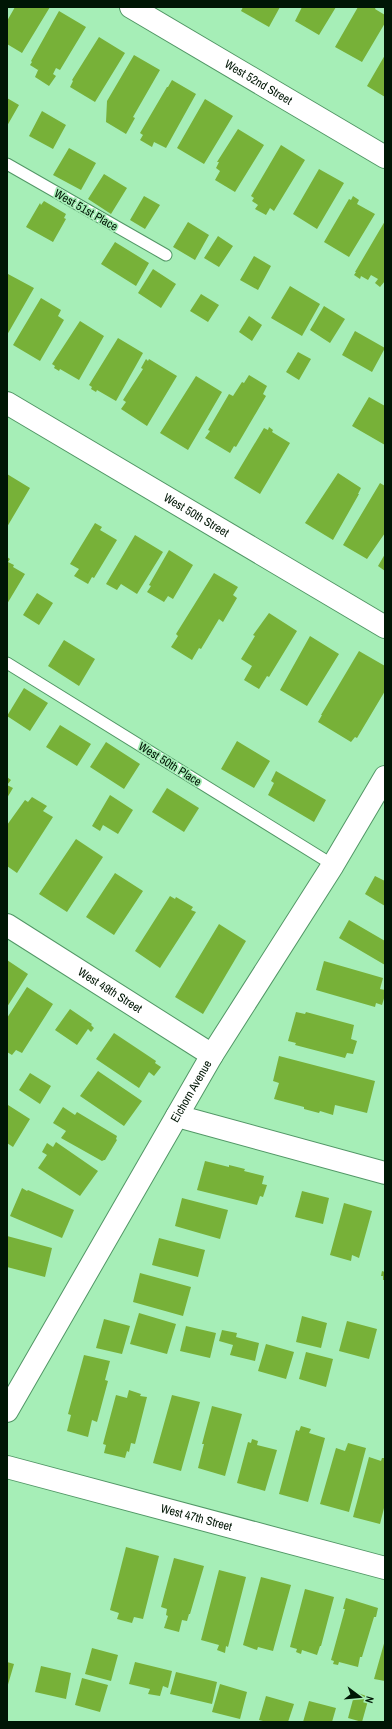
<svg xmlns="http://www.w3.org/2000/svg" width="392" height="1729" font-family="'Archivo Narrow',sans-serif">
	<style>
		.building { fill: #77b138 }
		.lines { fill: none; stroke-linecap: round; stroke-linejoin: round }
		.lane-casing { stroke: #529766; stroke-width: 13 }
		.street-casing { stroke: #529766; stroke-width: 24 }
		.lane { stroke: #fff; stroke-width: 11 }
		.street { stroke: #fff; stroke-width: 22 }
		.labels { text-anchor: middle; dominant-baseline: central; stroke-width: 3.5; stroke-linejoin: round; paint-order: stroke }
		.street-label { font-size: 12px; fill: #001605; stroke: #a6eeb7 }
	</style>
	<rect width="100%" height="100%" fill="#a6eeb7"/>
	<path class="building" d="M15,7H50L22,53L7,44V21Z
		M243,7H280L269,27L241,11Z
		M302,7H336L319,35L295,21Z
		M358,7H376L375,9L385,15V23L362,62L335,47Z
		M59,11L86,27L60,70L56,68L53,74L56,76L49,86L35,77L39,68L38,70L30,65L32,62L31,61Z
		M99,37L125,53L95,102L70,87L73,81L72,80Z
		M134,55L160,70L133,117L135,118L126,134L106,122L107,101Z
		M385,55V97L367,86Z
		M172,80L196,94L166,148L154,142L152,147L140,140L143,135L140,133L167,87H168Z
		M7,98L19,105L7,126Z
		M205,99L233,116L204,164L177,148Z
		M42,111L66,125L53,149L29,136Z
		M238,129L264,145L235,192L215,180L220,171L216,168L219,162H217Z
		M281,145L305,160L274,211L270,208L266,215L255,209L258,205L252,201L254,198L251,196Z
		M69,148L96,163L81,190L53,175Z
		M319,169L344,183L317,229L293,214Z
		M104,174L127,188L111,214L88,199Z
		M144,196L160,205L145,229L130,220Z
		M353,196L359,200L357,204L375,214L349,257L324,242L349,199L351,200Z
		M44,201L66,214L64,218L66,219L53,242L26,227L40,203L41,205Z
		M385,221V281L380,287L375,283L378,279L371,275L368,280L361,276L360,279L354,275L356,272H355Z
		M188,222L209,235L195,260L173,247Z
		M218,236L233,246L219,267L204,258Z
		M115,242L149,263L136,286L101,264Z
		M254,256L271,266L258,290L240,280Z
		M153,269L176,284L161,308L138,293Z
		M8,274L34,288L7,335V276Z
		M290,286L320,304L302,336L271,318Z
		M201,294L219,305L208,322L190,311Z
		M41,298L61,310L58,316L64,320L40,361L13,345Z
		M324,306L345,319L330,343L310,330Z
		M249,316L262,325L252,341L239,332Z
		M80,321L104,336L79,380L60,369L59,371L54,368L55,366L52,364Z
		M355,331L385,348L372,372L342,355Z
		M118,338L143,353L116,401L97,390L96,392L91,389L92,387L89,385Z
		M298,352L311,359L299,380L286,372Z
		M146,359L148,361L149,359L177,376L147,426L121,409L126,402L123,400L143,369L141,368Z
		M249,375L267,386L263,394L266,396L236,447L234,446L230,453L205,438L210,431L208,430L229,394L233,396L242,382L244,383Z
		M196,376L222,392L188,450L160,433Z
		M369,397L385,406V445L352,426Z
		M269,427L273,430L272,432L290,443L260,494L234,478L264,428L268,430Z
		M338,473L361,488L358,494H359L333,540L305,523Z
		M7,474L30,488L7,527Z
		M380,483L385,486V533L367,559L343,545Z
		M95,523L102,527L100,530L117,540L94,578L92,577L88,584L74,576L79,569L70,564Z
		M135,535L163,552L137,594L121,584L117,590L106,584Z
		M169,550L193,565L173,599L168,596L164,602L147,592L151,586L149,585Z
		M385,554V571L378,566Z
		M7,557L10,559L8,562L14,565L13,567L25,574L7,604Z
		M214,573L238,587L233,595L237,598L223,622L219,619L201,649L199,648L192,660L171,647L178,636L176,634Z
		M37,593L53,603L39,625L23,615Z
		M269,613L297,631L269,677L267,676L259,689L244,680L252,666L241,659L255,636L253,635Z
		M310,636L339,654L307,706L280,690Z
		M64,640L95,659L79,686L48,666Z
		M359,651L385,666V691L357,738L355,737L351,742L318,722L322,715H321Z
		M24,688L48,703L30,731L7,716Z
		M60,725L91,744L77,766L46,747Z
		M237,741L270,761L254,788L221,769Z
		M106,742L140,764L124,789L90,767Z
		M276,771L326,800L314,822L268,795L274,783L271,781Z
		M7,777L11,780L7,785L13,788L7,798Z
		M167,788L199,808L184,832L152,812Z
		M110,795L133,810L118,834L103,825L100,831L92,826Z
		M32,797L47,806L43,811L53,817L17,873L7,866V825L25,800L28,802Z
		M76,839L103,857L67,912L39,894Z
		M115,873L143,891L114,935L86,917Z
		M375,876L385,881V906L365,894Z
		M170,896L175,899L176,897L193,907L191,910L196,912L160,968L135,951Z
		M349,920L385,941V965L339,938Z
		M219,924L246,941L203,1014L175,997Z
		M7,960L28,974L7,1007Z
		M324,961L383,978L380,989L385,990V995L382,1005L376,1003L375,1007L316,990Z
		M27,987L53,1004L22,1053L16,1050L12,1055L7,1052V1018Z
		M70,1009L92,1024L91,1025L94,1028L91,1032L88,1029L77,1045L55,1030Z
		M296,1012L305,1014L306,1012L354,1025L351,1039L357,1041L353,1054L347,1053L345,1058L295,1045L296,1043L288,1041Z
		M114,1033L156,1061L155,1063L161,1067L154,1076L149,1072L139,1088L96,1059Z
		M279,1056L375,1081L367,1113L335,1105L333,1115L320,1111L319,1113L304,1109V1107L274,1099L279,1083L273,1081Z
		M98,1071L142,1101L124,1126L80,1096Z
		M30,1073L51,1086L40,1104L19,1090Z
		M8,1105L30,1119L13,1147L7,1143Z
		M63,1107L75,1115L77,1112L117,1136L116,1139L117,1140L105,1160H104L102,1161L61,1138L66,1131L53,1123Z
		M56,1142L98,1171L80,1196L38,1168L47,1155L42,1152L47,1143L53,1147Z
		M205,1161L229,1167V1165L245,1169L244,1171L264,1176L262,1184L267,1185L263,1197L260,1196L257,1205L197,1190Z
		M22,1188L27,1191L28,1190L74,1210L62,1238L10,1216Z
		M302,1191L329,1198L323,1224L295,1217Z
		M182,1198L228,1210L220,1239L175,1226Z
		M344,1203L372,1211L359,1258L352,1255L351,1261L330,1255Z
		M7,1236L52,1248L45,1277L7,1267Z
		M159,1238L205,1250L198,1277L152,1265Z
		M382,1271L385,1272V1280H383V1276H381Z
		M140,1273L191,1287L183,1316L133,1302Z
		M139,1313L176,1324L167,1354L130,1344Z
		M302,1316L327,1323L321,1348L296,1342Z
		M104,1319L130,1326L122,1354L96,1348Z
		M347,1321L377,1329L369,1359L339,1351Z
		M186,1326L216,1333L210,1358L180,1351Z
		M222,1330L237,1333L236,1337L259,1343L255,1361L230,1355L233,1345L219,1341Z
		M266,1344L294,1352L286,1379L258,1371Z
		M306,1352L333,1359L326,1387L299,1379Z
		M84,1355L110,1361L105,1380L108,1381L97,1422L92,1420L88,1437L67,1431L71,1415L68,1414Z
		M129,1390L141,1394L140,1396L147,1397L135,1444L131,1443L129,1452L127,1451L125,1458L104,1453L106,1445L103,1444L116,1395L127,1398Z
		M172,1395L200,1402L181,1471L153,1463Z
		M212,1406L242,1414L225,1476L198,1468L204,1444H202Z
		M301,1426L311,1429L309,1433L325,1438L308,1502L279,1494L296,1430L299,1431Z
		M252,1439L258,1441L257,1445L277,1450L265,1491L237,1483L248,1442L251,1443Z
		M348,1443L366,1448L349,1512L320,1504L336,1448L345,1451Z
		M369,1457L381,1461L382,1458H385V1504L380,1524L353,1517Z
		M126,1547L159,1556L143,1619L134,1617L132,1623L117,1619L119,1613L110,1610Z
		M174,1558L204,1566L190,1614H189L187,1621L182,1620L179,1632L164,1628L168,1616L166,1615L167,1609L161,1607Z
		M219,1570L246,1577L228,1647L226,1646L225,1653L217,1650L219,1645L201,1640Z
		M261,1577L291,1585L273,1651L258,1647L257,1650L243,1645Z
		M305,1589L334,1597L321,1646H320L317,1655L302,1650L301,1654L296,1652L297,1649L290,1647Z
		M346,1598L378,1608L376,1617H374L362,1657H360L358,1667L339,1662L338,1665L333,1664L334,1661L331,1660L345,1609H343Z
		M385,1640V1681L374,1679Z
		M92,1648L118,1655L111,1681L85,1674Z
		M7,1662L14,1664L7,1688Z
		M135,1662L172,1671L168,1688L163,1686L160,1696L148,1694L150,1689L129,1684Z
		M41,1666L71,1673L66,1699L35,1692Z
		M176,1672L217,1682L212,1704L170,1694Z
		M82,1678L108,1685L100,1712L75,1705Z
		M220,1684L247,1692L240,1719L212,1712Z
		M355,1692L369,1697L362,1722L348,1718Z
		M266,1696L294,1704L288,1722H267L259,1720Z
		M309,1701L336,1708L332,1722H303Z"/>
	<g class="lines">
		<defs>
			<path id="lane" d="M7,164L166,255
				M7,663L333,865"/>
			<g id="street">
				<path id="s1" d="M131,7L385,157"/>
				<path id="s2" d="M7,403L385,627"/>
				<path id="s3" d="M7,925L212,1055"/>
				<path d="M177,1116L385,1173"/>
				<path id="s4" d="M7,1411L212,1055L333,865L385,777"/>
				<path id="s5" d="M7,1467L385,1568"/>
			</g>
		</defs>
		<use href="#lane" class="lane-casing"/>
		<use href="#street" class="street-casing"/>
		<use href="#lane" class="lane"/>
		<use href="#street" class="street"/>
	</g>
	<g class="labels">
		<g class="street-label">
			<text stroke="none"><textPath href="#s1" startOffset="148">West 52nd Street</textPath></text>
			<text transform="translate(86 210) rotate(30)">West 51st Place</text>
			<text stroke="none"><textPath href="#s2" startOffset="220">West 50th Street</textPath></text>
			<text transform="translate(170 764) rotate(32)">West 50th Place</text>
			<text stroke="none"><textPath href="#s3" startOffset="122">West 49th Street</textPath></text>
			<text stroke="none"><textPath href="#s4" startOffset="369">Eichorn Avenue</textPath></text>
			<text stroke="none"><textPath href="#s5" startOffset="196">West 47th Street</textPath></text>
		</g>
	</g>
	<rect width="392" height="1729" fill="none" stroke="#001605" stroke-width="16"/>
	<g transform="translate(360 1697) rotate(106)" stroke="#a6eeb7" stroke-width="3" paint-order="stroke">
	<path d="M0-3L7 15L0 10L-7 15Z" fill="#001605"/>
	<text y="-6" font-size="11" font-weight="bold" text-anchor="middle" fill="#001605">N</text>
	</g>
</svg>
